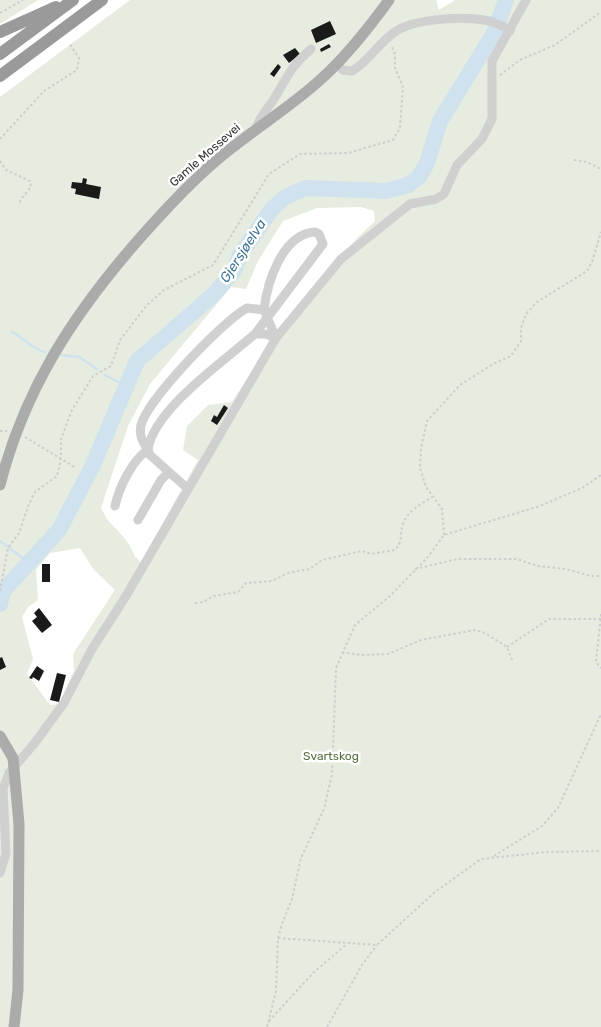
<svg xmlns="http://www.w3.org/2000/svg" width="601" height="1027" font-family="Rubik,sans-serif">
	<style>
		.green { fill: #e6ecdf; fill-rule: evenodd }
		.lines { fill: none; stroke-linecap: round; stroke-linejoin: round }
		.stream { stroke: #cfe2ee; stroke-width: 2.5 }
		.river { stroke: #cfe2ee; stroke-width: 16 }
		.building { fill: #1a1a1a }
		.path { stroke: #cdcdcd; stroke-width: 2; stroke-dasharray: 2.5 2.5; stroke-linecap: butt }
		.minor { stroke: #d0d0d0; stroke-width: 9 }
		.major { stroke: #ababab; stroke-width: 11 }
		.highway { stroke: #9a9a9a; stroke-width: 12 }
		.labels { text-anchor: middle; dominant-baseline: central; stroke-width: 5; stroke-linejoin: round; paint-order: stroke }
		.street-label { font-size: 12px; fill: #333; stroke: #fff }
		.park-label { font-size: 12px; fill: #56703f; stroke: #fff }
		.water-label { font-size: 14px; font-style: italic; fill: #3f7597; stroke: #fff }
	</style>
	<rect width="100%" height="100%" fill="#fff"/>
	<path class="green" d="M0,0H38L0,24Z
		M130,0H436L439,10L455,0H601V1027H0V97ZM361,207L374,211L375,221C316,276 275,334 232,402L208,405L187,426L183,450L198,460L141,562C132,556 134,551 128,543C118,528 110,527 101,508L128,426L150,384L231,287L246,289L258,261L283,221L317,208ZM80,548L94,570L115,590L73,654L74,670L59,704L50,705L27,674L33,659L22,617L28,607L38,600L36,570L50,553Z"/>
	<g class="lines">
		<path class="stream" d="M12,332C24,338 33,350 45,352
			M61,355L79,357L97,369
			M105,375L126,386
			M0,541L29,563"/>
		<path class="river" d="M0,604L3,591L59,530L92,467L137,361L212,296L234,271L240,255L271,210L285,197L306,188L386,191L408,185L419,177L427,163L440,121L494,33L506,0"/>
	</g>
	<path class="building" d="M330,21L336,34L316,43L311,30Z
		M329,44L331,47L321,52L320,49Z
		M295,48L300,54L289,63L283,55Z
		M278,64L281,67L274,77L270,74Z
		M83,178L87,179L86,184L101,187L99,199L75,194L76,189L71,188L72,182L82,183Z
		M224,405L228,408L217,425L211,421L214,415L217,417Z
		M42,564H50V582H42Z
		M39,608L52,625L42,633L32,621L37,617L34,613Z
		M2,657L6,667L0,670V658Z
		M37,666L44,671L39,681L33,677L32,679L29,678Z
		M57,673L66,675L59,702L50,700Z"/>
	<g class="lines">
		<path class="path" d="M0,13L23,0
			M500,75L520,60L555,45L601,12
			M0,139L44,91L77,70L79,58L69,43
			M574,160L587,162L601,169
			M0,161L6,170L30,181L31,187L21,199L19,205
			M0,431H7
			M25,437L76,468
			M444,535L442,509L426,487L420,468L421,448L427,421L460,385L493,364L511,356L521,341V328L526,314L537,302L587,271L592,262L601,232
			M415,569L458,559H517L537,566L566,569L591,576H601
			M0,591L8,548L19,533L29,504L35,492L57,476L61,459V439L72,410L93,376L111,366L120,340L147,305L164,290L213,265L269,174L300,154L348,153L393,140L400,128L403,87L395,68V54L391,45
			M195,603L203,602L214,596L238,592L246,583L272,581L288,573L310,569L322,560L362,551L371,554L395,550C404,539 399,535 403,524C407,511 421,504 432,497
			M601,614L596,662L601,668
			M507,647L549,619H601
			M342,652L361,655L388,654L421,640L475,630L485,633L507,647L512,660
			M494,856L542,826L558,808L601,714
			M278,938L377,945L435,892L481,859L546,852L601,851
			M269,1021L314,972L347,944
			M267,1027L276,991L278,938L282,924L292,899L301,858L324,809L332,774L336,668L355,625L390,596L428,557L444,535L540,506L582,488L601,475
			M327,1027L362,965L377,945"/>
		<path class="minor" d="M336,64L343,70L352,71C370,61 380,40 398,30C419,18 466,16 489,21C497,23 504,27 510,31
			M256,129C259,118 265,112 272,102C287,79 288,69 311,49
			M255,334L323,244L319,234L315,232C282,234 267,283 264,310
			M187,488L150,455L148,450C153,410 224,361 255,334H266L276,338
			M115,506C119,488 132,460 148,450C142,441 139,435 141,425C148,399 223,321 247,308L264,310L276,338
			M138,520L161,480L169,472
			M0,873L6,854L3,789L9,773L34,744L64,703L92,649L126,596L276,338L341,259L410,204L436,199L444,194L457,165L482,139L492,119V61L526,0"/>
		<path class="major" d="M0,485C24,391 71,318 133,246C160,215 187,185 218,159C251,131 288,109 320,80C346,57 368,29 389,0
			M0,736L13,758L19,824L18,990L14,1027"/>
		<path class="highway" d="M0,32L56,7
			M0,54L73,0
			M0,76L102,0"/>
	</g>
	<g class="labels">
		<g class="street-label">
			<text transform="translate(205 155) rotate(-41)">Gamle Mossevei</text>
		</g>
		<g class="park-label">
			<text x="331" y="756">Svartskog</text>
		</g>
		<g class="water-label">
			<text transform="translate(243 251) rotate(-57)">Gjersjøelva</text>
		</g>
	</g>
</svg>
